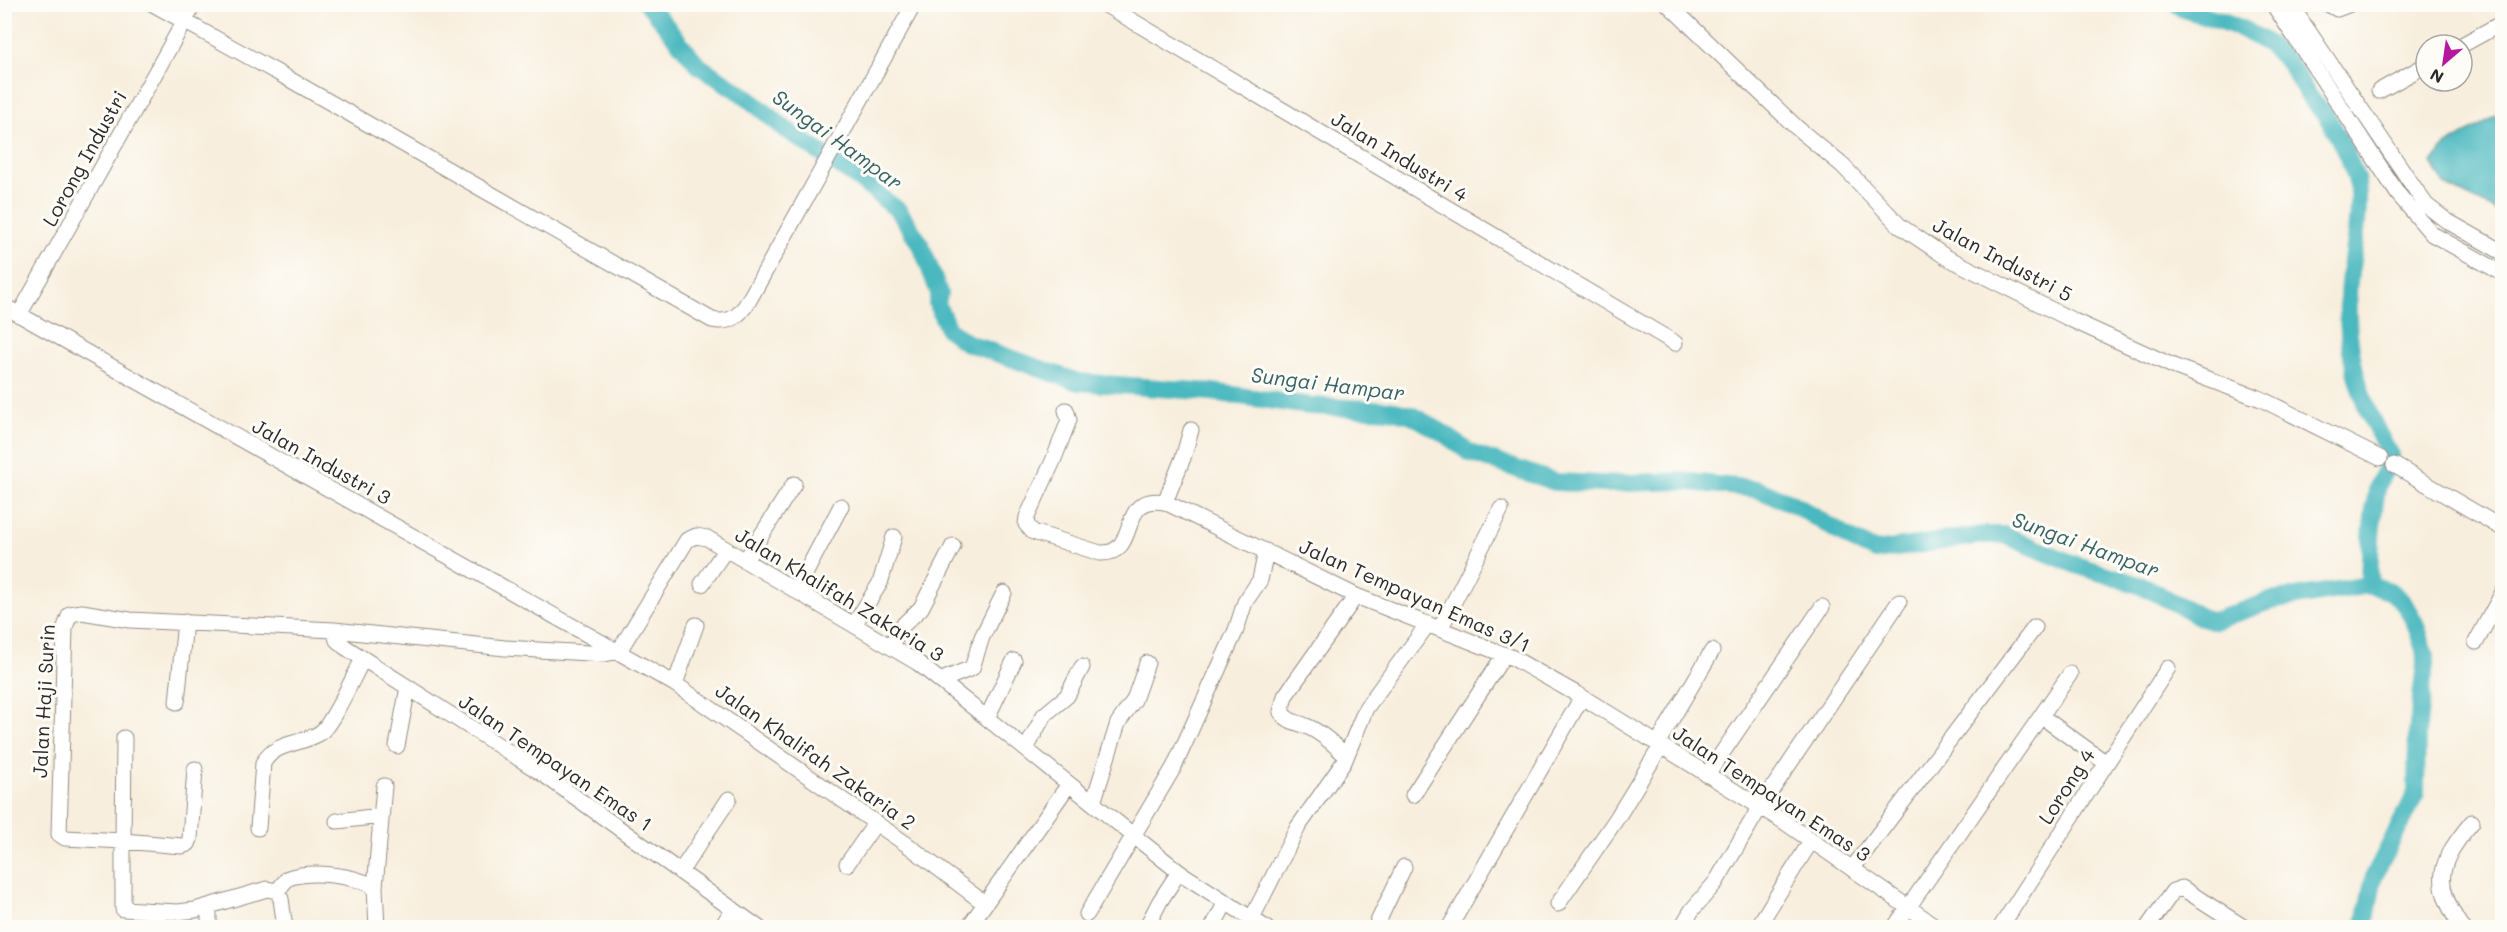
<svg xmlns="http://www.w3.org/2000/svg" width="2507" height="932" font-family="Mali,sans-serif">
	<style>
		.water { fill: #49b8bf; stroke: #3a7275; stroke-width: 1.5 }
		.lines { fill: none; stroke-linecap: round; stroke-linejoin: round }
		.river { stroke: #49b8bf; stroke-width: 18 }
		.minor-casing { stroke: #928c84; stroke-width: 17 }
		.minor { stroke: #fff; stroke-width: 15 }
		.labels { text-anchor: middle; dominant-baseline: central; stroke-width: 6; stroke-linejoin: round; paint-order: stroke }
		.street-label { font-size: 20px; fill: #2b2b2b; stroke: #fdfcf7 }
		.water-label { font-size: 21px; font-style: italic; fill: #376366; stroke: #fdfcf7 }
	</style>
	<rect width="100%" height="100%" fill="#fdfcf7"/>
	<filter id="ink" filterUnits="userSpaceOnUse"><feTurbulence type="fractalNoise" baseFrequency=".0167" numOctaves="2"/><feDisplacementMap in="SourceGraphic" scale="12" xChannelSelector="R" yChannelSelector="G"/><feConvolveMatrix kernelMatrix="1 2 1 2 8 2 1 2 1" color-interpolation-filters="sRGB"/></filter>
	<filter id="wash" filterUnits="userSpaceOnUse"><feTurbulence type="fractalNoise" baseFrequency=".008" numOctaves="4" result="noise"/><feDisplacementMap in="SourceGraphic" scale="24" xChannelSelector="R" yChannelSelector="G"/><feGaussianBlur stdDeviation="1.35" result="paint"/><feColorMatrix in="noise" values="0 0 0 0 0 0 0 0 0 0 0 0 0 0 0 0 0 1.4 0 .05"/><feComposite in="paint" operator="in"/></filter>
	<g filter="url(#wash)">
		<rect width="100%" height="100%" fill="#f8eedd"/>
		<path class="water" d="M2502,112V213L2444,185L2432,163L2445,146Z"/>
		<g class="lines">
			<path class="river" d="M648,4L699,66L744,95L784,128L856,177L899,211L921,245L939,293L937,304L948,329L965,342L1078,382L1212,392L1310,406L1390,410L1412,415L1443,433L1470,453L1555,482L1602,484L1680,481L1756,489L1792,503L1854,541L1876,551L1982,535H2004L2076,565L2145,587L2201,617L2214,621L2270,601L2369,585
				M2177,4L2183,9C2222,20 2264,32 2290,65C2296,73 2300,84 2306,92C2313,102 2322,110 2329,120C2336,131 2352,165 2356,178C2362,202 2354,248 2350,273C2342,337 2356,400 2391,455C2390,466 2381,474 2378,485C2371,518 2370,551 2369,585L2390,591L2403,602L2415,623L2426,655L2417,733L2416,793L2374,876L2364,928"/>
		</g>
	</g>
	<g filter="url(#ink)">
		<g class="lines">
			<defs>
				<path id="minor" d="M153,4L289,79L712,320C730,324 739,316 748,302L914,4
					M1104,4L1675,343
					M1668,4L1796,127L1843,166L1900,226L1946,257L2072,320L2173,366L2261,399L2380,458
					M2273,4L2398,194L2432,234L2502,273
					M2290,4L2426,205L2447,221L2502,252
					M2328,4L2337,9L2350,4
					M2462,45L2502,23
					M2379,91L2426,65
					M4,306L675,684L909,846L984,903
					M19,315L194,4
					M1066,410L1069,420L1053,461L1027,517L1026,524L1033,532L1100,553C1142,555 1115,494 1165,502L1356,596L1513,658L1582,697L1783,821L1938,928
					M2394,465L2502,528
					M1165,502L1183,458L1191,430
					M745,561L794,484
					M702,584L726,549
					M796,591L841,506
					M854,625L880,583L894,537
					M1440,629L1501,509
					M334,630L337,640L345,647L540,772L759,928
					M2476,642L2502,594
					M891,645L902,626L921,608L953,546
					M619,651L687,540L696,536L707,538L918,663L1179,872L1266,928
					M2070,674L2041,716L2106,763
					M942,680L972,668L982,637L1004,593
					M675,684L696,625
					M177,702L185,622
					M987,718L1014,661
					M124,738L123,841L182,846L188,844L190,839L195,769
					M1657,744L1712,651
					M397,746L408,687
					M1026,749L1044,715L1067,696L1082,667
					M1346,756C1335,745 1321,732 1306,726C1295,721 1289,723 1281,712L1285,696L1356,596
					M1707,775L1822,607
					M1413,795L1504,655
					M1093,803L1118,723L1134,700L1147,663
					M337,821L381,816
					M258,828L263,763C276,741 301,745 320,733C332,725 355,673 363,659
					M847,864L875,824
					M1852,869L2035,627
					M680,872L729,799
					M375,887L377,928
					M277,891L288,878C312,870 353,875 375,887L384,786
					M1558,904L1617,818L1661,746
					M1087,914L1174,767L1236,630L1245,602L1260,580L1266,551
					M1252,918L1298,827L1344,762L1366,708L1428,624
					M154,928L156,912
					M209,928V907
					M285,928L281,899L277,891L267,889L195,910L178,912L123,909V841L65,838L59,834L65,627L70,614L82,612L130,620L334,630L505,648L605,654L619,651
					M721,928L733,909
					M968,928L1069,784
					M1146,928L1160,901L1179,872
					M1212,928L1226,902
					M1375,928L1404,867
					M1449,928L1582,697
					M1681,928L1692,910L1716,882L1760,807L1899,602
					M1757,928L1811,841
					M1894,928L2041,716
					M2000,928L2168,668
					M2147,928L2173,891L2182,888L2245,928
					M2462,928C2431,882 2439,862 2472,822"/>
			</defs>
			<use href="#minor" class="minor-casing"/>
			<use href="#minor" class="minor"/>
		</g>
	</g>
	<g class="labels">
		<g class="street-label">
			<text transform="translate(1400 156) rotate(31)">Jalan Industri 4</text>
			<text transform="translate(84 158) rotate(-61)">Lorong Industri</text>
			<text transform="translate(2003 259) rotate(28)">Jalan Industri 5</text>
			<text transform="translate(322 461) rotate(29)">Jalan Industri 3</text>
			<text transform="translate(840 594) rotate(31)">Jalan Khalifah Zakaria 3</text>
			<text transform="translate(1415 595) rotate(24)">Jalan Tempayan Emas 3/1</text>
			<text transform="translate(43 701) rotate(-87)">Jalan Haji Surin</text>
			<text transform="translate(816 756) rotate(35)">Jalan Khalifah Zakaria 2</text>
			<text transform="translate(556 762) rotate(34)">Jalan Tempayan Emas 1</text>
			<text transform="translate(2066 786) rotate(-57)">Lorong 4</text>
			<text transform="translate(1772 793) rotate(33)">Jalan Tempayan Emas 3</text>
		</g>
		<g class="water-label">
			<text transform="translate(838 139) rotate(36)">Sungai Hampar</text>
			<text transform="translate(1328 383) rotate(7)">Sungai Hampar</text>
			<text transform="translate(2086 544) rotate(20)">Sungai Hampar</text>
		</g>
	</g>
	<rect width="2507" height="932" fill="none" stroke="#fdfcf7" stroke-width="24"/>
	<g transform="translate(2444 63) rotate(209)"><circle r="28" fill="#fdfcf7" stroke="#a9a8a5" stroke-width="1.5"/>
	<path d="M0-4.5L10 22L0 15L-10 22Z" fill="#b5179e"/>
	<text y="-9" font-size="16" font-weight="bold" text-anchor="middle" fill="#2b2b2b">N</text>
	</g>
</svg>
